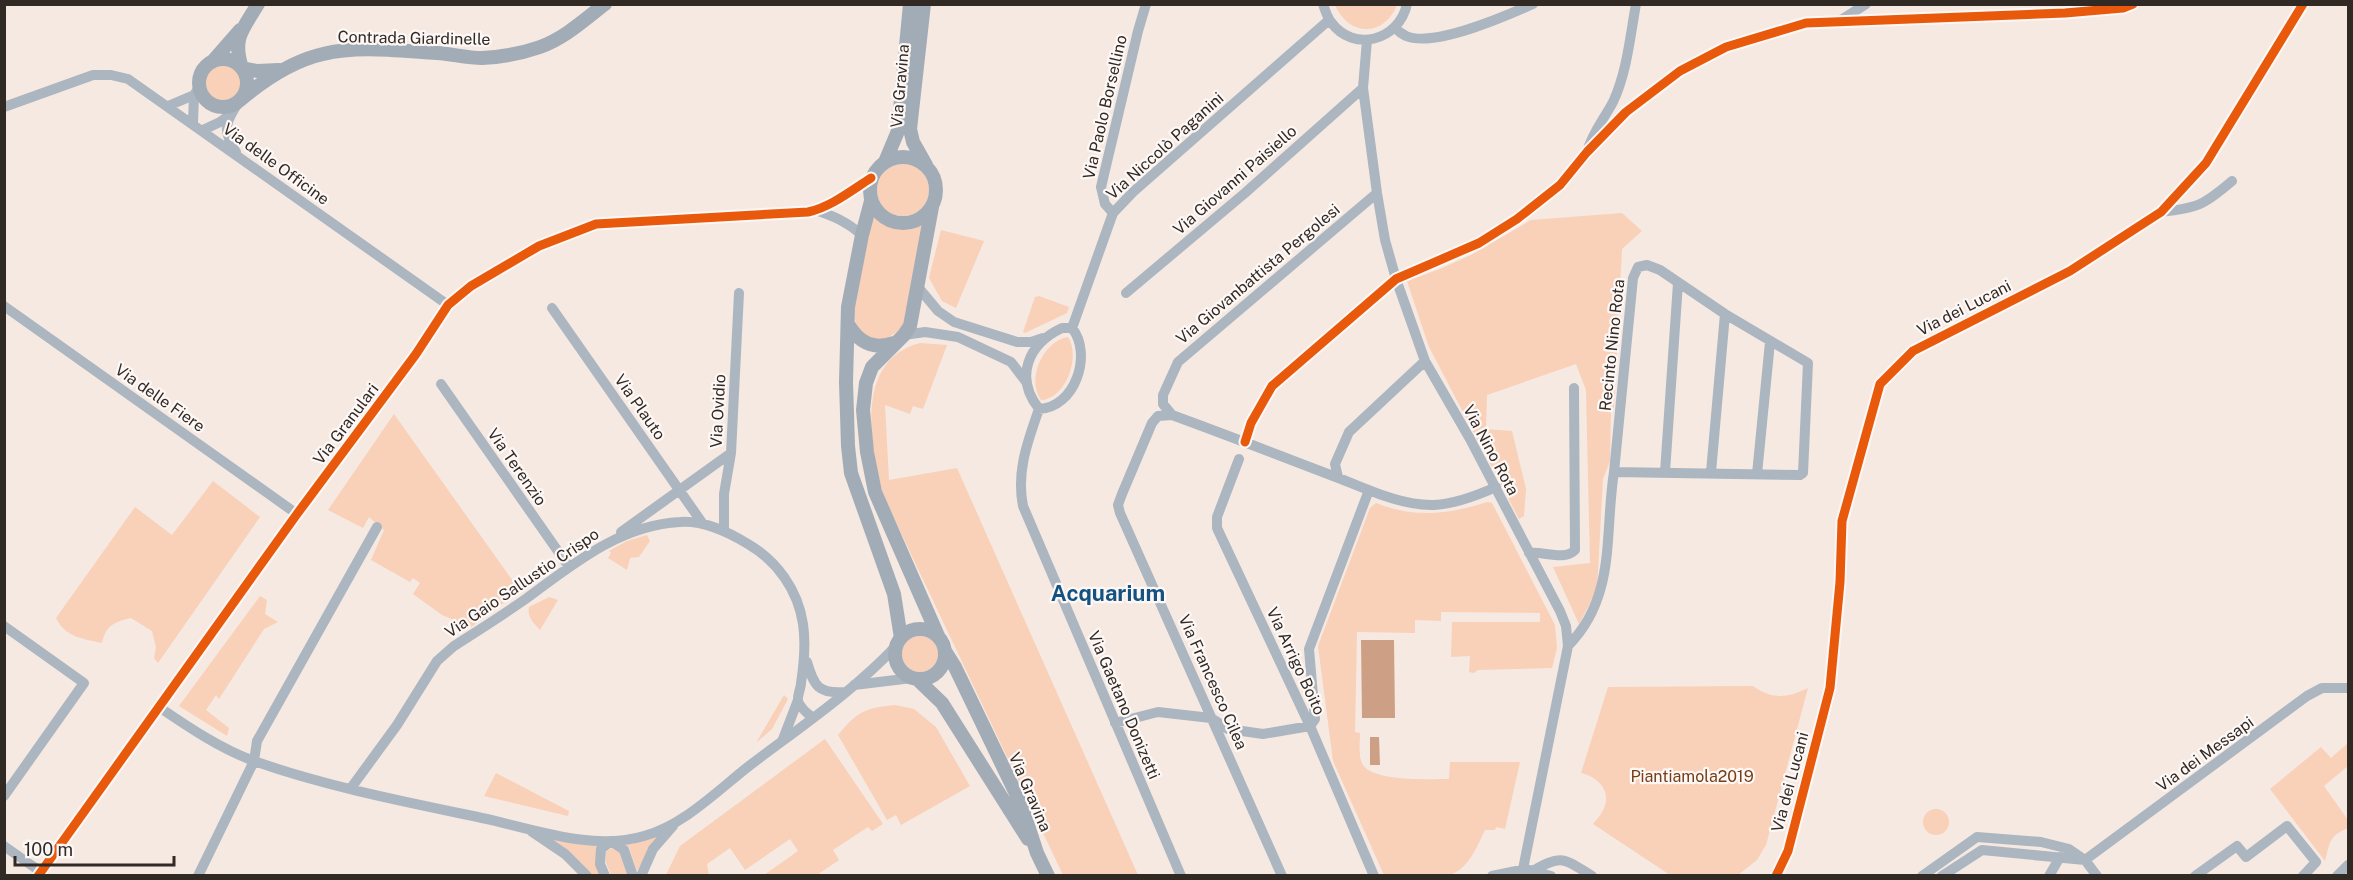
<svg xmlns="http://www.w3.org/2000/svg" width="2353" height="880" font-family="'Public Sans',sans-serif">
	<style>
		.green { fill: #f9d0b8 }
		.water { fill: #cd9f84 }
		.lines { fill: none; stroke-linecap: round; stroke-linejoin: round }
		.minor { stroke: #acb6c0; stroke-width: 10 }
		.major { stroke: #a2acb6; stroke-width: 14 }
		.cycleway-casing { stroke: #fdf8f6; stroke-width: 13 }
		.cycleway { stroke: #e8590c; stroke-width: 9 }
		.labels { text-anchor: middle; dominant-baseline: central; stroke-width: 4.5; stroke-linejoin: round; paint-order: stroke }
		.street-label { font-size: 16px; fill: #312924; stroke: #fdf8f6 }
		.park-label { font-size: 16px; fill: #773d15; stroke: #fdf8f6 }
		.district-label { font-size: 22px; font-weight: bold; fill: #145282; stroke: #fdf8f6 }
	</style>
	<rect width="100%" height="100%" fill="#f6e9e2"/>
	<path class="green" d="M1335,5H1334H1397C1384,37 1349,37 1335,5Z
		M204 83a19 19 0 1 1 38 0a19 19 0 1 1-38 0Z
		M877 190a26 26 0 1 1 52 0a26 26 0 1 1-52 0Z
		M1622,213L1642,231L1622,249L1614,408L1611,409L1610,461L1603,479L1597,590L1579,624L1553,567L1590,563L1586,390L1576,364L1487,395L1486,429L1512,431L1526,489L1524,516L1519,519L1429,347L1407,281L1440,269L1471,255L1531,220Z
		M873,214C891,229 902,232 925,222L905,325L899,331L883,340C862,336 855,331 854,310Z
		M941,230L984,241L956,308L942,301L929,278Z
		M1039,296L1069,307L1067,313L1025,333L1023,332L1035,297Z
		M1068,337C1081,356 1066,399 1041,400C1026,380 1043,341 1068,337Z
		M920,343L947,345L923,409L913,406L910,414L885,405L889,480L957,468L1138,875H1063L883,495C870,445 854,360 920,343Z
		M394,414L520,591L471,627L442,615L413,594L420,583L413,578L410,582L371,560L384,530L369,517L363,528L328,510Z
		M213,481L260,517L158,663L154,658L156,647L152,631L131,618C113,622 106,626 102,643C83,639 65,637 56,618L135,507L172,535Z
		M1488,502L1492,503L1555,625L1557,648L1552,668L1478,670L1474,673L1469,672L1470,656L1451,657L1452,622H1540V613L1441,612V621L1415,620V633L1357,632L1355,732L1360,733C1360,741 1358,758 1363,765C1374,782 1430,779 1449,779L1450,762H1520L1505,829L1496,827L1495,830H1485C1477,847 1469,868 1450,875H1384L1333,761L1318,646L1370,508L1376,503C1417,519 1447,514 1488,502Z
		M647,535L650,541L639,557L630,558L627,570L608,558L611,553L609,551L627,541Z
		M260,596L267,600L265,614L278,622L264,629L219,699L216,695L206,710L229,728L227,736L179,706Z
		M549,597L558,600L540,630C533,622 527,617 529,607Z
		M902 654a18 18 0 1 1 36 0a18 18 0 1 1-36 0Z
		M1753,686C1773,700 1787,698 1808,688L1766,845L1757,860L1738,875H1670L1593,824C1597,819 1602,814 1604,808C1612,790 1596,776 1581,773L1608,687Z
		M784,695L788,699L772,729L756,743Z
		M895,705L914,709L936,727L970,786L901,825L896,815L887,820L838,735C858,711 865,708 895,705Z
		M825,739L883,824L872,831L868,827L833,850L839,860L817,875H764L798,851L790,839L745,870L730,848L707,864L709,875H666L680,846Z
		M2348,743V766L2324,786L2348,820V828C2329,836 2330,842 2325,861L2270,789L2321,747L2331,758Z
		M496,773L569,811L568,816L484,796Z
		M1923 822a13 13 0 1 1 26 0a13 13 0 1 1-26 0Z
		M543,835L601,843L600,875H592Z
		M658,836L637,871L629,848L624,844Z
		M613,847L620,853L629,875H611L606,863V852Z"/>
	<path class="water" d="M1361,640H1394L1395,718H1362Z
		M1370,737H1379L1380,765H1370Z"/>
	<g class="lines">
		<path class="minor" d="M1323,4C1325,10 1327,17 1331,22C1353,53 1399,41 1407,4
			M1838,22L1866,4
			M1395,28C1398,31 1402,34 1406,36C1434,48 1506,16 1533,4
			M1367,40L1363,88L1377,193L1385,240L1396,279L1425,361L1470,439L1560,611L1566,626L1568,646L1523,869
			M168,106L194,95
			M4,107L93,75H111L128,79L448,305
			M193,123L194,95L200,86
			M203,130L220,122L231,114
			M236,152C221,130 226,121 240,100
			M1587,152C1592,133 1604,119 1613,102C1627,72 1630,37 1636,4
			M815,210C834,216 847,222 862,235
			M2161,212C2198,208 2204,205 2232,181
			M1113,213L1105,204L1101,187L1138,31L1146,4
			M918,287L938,311L954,322L1017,342H1031L1043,338
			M1126,293L1245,193L1363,88
			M4,306L297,514
			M552,308L703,524
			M1062,328H1072C1093,354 1075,408 1039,409C1014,377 1028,344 1062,328Z
			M1072,328L1113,213L1133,192L1329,20
			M904,335L925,332L958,337L1011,362L1027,383
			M441,384L569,567
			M1039,409C1028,441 1016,471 1023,506L1181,876
			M1172,415L1163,404V395L1178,362L1377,193
			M1245,442L1251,423L1272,386L1396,279L1479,243L1517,219L1560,185L1587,152L1626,112L1680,71L1726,47L1806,23L2065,13L2123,8L2133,4
			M1239,459L1217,517V528L1310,726L1374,876
			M1665,472L1678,283
			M1711,472L1725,314
			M1757,474L1770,342
			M1338,477L1335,464L1349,432L1425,361
			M724,531V494L731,453L739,293
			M621,532L731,453
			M1529,553C1543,551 1565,561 1575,550L1574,388
			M4,626L84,683L4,796
			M1568,646C1617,596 1604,535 1614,472L1633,278L1638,267L1647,265L1660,270L1725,314L1808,363L1803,473L1800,475L1614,472
			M807,662C814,686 818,694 845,692
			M854,685L912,678
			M159,707C188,727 221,749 254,761C327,787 411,803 487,819C536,830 594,851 644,836C684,825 717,791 749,766C799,728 854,691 897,645
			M1115,723L1158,712L1211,718L1228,729L1263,734L1310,726L1315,719L1309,649L1369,490
			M783,739L798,700
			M351,788L397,725L437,661L454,646C479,630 503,615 527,598C573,564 620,525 680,522C704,520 728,532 748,544C777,561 798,590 803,624C806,644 804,664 801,683C801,688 797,696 798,701C800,708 808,714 813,718
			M531,831L565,854L587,876
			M611,841L624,850L633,876
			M4,846L41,872
			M1531,872C1562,854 1563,858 1592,876
			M38,876L297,514L416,354L448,305L471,286L539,246L596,224L808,212C831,207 852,190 871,178
			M198,876L254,761L257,741L377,527
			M605,876L600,864L601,849L611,841
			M641,876L653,849L673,826
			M1282,876L1120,513L1118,505L1122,494L1152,423L1158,416L1172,415C1224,434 1276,454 1328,474C1361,486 1398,506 1434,505C1455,504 1476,496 1496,487
			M1492,876L1526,869L1551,876
			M1776,876L1788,851L1830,688L1840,582L1842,521L1880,384L1913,351L2070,271L2161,212L2206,163L2303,4
			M1922,876L1977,837L2041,842L2069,849L2085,860L2097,876
			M1942,876L1982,850L2085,860L2307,696L2322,688H2348
			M2049,876L2060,857
			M2195,876L2237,846L2246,857L2287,826L2316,862L2303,876
			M2337,876L2348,865"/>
		<path class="major" d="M258,4C243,29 232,38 242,68L257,71L279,70
			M924,4L910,129L913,142L926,165
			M199 83a24 24 0 1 1 48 0a24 24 0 1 1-48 0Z
			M212,62L240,30
			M240,100C264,80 292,61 323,54C358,45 401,51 437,53C452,54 467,58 482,58C501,57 523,53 540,47C565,38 584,20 605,4
			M870 190a33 33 0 1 1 66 0a33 33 0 1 1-66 0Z
			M885,162L898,131L910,4
			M871,201L862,235L848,307L846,382L848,446L851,473L894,594L901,638
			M932,207L910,326L904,335L872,367L866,383L863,410L867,452L875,492L939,638
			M848,324C859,343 873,350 894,343
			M895 654a25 25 0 1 1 50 0a25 25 0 1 1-50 0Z
			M945,651L955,667L1021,804L1037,853L1048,876
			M917,679L942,703L1028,839"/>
		<defs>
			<path id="cycleway" d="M1245,442L1251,423L1272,386L1396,279L1479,243L1517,219L1560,185L1587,152L1626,112L1680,71L1726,47L1806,23L2065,13L2123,8L2133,4
				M38,876L297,514L416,354L448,305L471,286L539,246L596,224L808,212C831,207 852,190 871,178
				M1776,876L1788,851L1830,688L1840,582L1842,521L1880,384L1913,351L2070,271L2161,212L2206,163L2303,4"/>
		</defs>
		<use href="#cycleway" class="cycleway-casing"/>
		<use href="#cycleway" class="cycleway"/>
	</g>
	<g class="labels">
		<g class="street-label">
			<text transform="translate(414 38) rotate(1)">Contrada Giardinelle</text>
			<text transform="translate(900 86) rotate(-85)">Via Gravina</text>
			<text transform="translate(1105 107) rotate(-77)">Via Paolo Borsellino</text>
			<text transform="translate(1165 146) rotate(-42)">Via Niccolò Paganini</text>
			<text transform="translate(276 164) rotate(36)">Via delle Officine</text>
			<text transform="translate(1235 180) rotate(-41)">Via Giovanni Paisiello</text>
			<text transform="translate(1258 274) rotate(-40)">Via Giovanbattista Pergolesi</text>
			<text transform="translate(1964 308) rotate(-27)">Via dei Lucani</text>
			<text transform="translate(1612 345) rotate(-84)">Recinto Nino Rota</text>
			<text transform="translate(160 398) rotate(35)">Via delle Fiere</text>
			<text transform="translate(640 407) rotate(55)">Via Plauto</text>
			<text transform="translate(718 411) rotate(-87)">Via Ovidio</text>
			<text transform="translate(346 424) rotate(-53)">Via Granulari</text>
			<text transform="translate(1491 450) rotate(62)">Via Nino Rota</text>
			<text transform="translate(517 467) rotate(55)">Via Terenzio</text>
			<text transform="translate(522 583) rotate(-34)">Via Gaio Sallustio Crispo</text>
			<text transform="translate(1296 661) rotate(65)">Via Arrigo Boito</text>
			<text transform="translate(1213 682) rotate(66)">Via Francesco Cilea</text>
			<text transform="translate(1124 705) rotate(67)">Via Gaetano Donizetti</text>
			<text transform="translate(2205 754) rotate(-36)">Via dei Messapi</text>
			<text transform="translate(1790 782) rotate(-75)">Via dei Lucani</text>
			<text transform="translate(1030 792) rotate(67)">Via Gravina</text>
		</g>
		<g class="park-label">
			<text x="1692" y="776">Piantiamola2019</text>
		</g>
		<g class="district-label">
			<text x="1108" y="593">Acquarium</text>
		</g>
	</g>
	<rect width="2353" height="880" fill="none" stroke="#312924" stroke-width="12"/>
	<path d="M15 856v9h159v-9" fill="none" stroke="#312924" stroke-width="3"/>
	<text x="24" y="856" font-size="18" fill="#312924" stroke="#fdf8f6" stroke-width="4.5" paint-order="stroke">100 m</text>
</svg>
